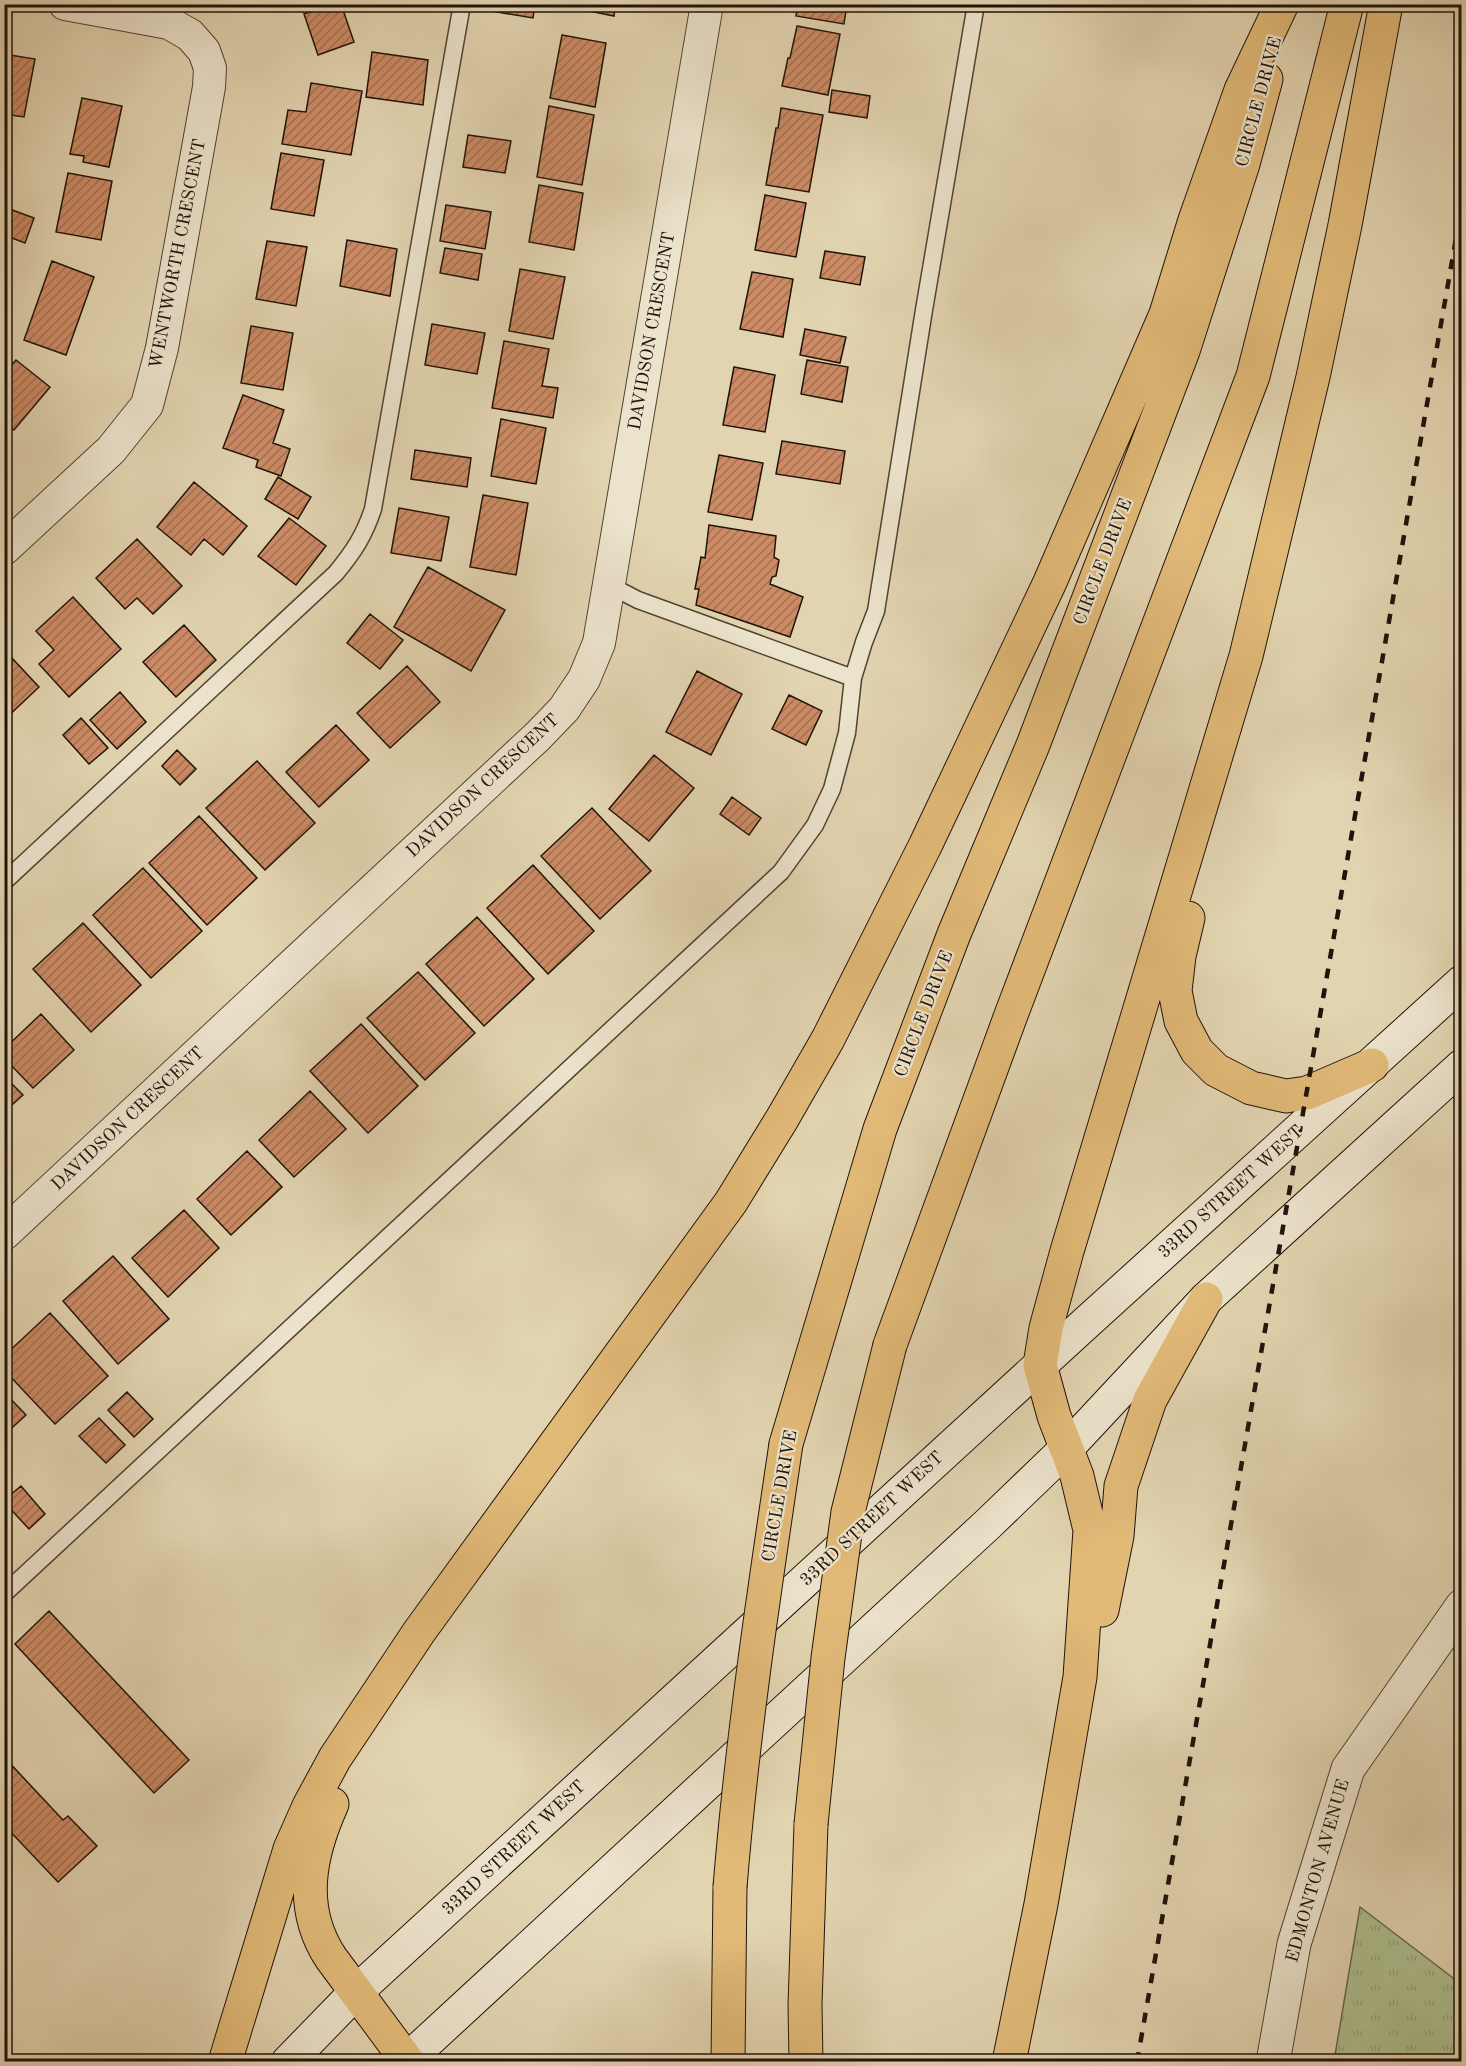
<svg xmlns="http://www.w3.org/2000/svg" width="1466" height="2066" font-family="'Old Standard TT',serif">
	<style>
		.park { fill: url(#park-tufts); stroke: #67684c; stroke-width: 1.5 }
		.building { fill: url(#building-hatch); stroke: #20130a; stroke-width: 1.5 }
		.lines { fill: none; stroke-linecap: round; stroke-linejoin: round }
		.service-casing { stroke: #504334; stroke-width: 19 }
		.minor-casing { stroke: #504334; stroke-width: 34 }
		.tertiary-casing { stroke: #504334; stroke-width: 35 }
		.secondary-casing { stroke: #20130a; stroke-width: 35 }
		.trunk-casing { stroke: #20130a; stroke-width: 35 }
		.service { stroke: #ece3cc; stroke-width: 16 }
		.minor { stroke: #ece3cc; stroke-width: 32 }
		.tertiary { stroke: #ece3cc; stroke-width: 33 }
		.secondary { stroke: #ece3cc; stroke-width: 33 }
		.trunk { stroke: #e1ba78; stroke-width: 33 }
		.rail { stroke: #20130a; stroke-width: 4.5; stroke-dasharray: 10 10; stroke-linecap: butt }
		.trunk-bridge-casing { stroke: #20130a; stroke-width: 35; stroke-linecap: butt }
		.trunk-bridge { stroke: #e1ba78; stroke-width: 33 }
		.labels { text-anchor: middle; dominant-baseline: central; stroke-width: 4.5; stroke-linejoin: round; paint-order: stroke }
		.street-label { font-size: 18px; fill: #20130a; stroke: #ece3cc }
	</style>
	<defs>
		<pattern id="park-tufts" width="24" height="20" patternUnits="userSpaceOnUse" patternTransform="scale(1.5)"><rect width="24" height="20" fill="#aebe8f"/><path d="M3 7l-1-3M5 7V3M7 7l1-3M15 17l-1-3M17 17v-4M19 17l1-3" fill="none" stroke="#95a27a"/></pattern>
		<pattern id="building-hatch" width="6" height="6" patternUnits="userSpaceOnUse" patternTransform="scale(1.5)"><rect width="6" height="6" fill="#cc8b65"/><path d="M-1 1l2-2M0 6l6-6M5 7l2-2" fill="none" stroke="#a57051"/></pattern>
	</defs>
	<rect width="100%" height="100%" fill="#e2d4b0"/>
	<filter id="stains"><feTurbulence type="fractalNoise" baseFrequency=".00333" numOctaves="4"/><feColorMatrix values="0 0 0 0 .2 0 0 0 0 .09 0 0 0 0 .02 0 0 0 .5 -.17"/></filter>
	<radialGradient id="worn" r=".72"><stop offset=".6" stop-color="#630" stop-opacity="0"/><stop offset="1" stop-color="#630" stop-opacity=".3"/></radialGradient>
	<path class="park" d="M1360,1907L1461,1984V2061H1334Z"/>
	<path class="building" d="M299,4H324L302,12Z
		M332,4H341L354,42L318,55L304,14Z
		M492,4H535L533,18L491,11Z
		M570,4H615L614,16L569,7Z
		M798,4H847L844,24L796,16Z
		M797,26L840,34L828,95L782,86L788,58H790Z
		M562,35L606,43L595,107L550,98Z
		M372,52L428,60L423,105L366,97Z
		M4,54L35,59L24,117L4,114Z
		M311,83L362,91L351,155L282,144L288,110L306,112Z
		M832,90L870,96L867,118L829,112Z
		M82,98L122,106L109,167L83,162L84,156L70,154Z
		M549,106L594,115L582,185L537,177Z
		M781,108L823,115L809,192L766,185L776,128H778Z
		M468,135L511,141L505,173L463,167Z
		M281,153L324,160L314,216L271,209Z
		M68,173L112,181L101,240L56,232Z
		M539,185L583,193L574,250L529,242Z
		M765,195L806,203L796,257L755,250Z
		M446,205L491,212L485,249L440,241Z
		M4,207L34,218L25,243L4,235Z
		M347,240L397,249L390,296L340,286Z
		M267,241L307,247L296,306L256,299Z
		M445,248L482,254L478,280L440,273Z
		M825,251L865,257L860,285L820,278Z
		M52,261L94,277L66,355L24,340Z
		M520,269L565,277L553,339L509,331Z
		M752,272L793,279L783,337L740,329Z
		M432,324L485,333L477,374L425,365Z
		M251,326L293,333L283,390L241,383Z
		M805,329L846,337L840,363L800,355Z
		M504,341L549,349L542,386L558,388L553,418L492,408Z
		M16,360L50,387L14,430L4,422V373Z
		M807,360L848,367L842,402L801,394Z
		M734,367L775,375L765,432L723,425Z
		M243,395L284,410L273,443L290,449L281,476L256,467L258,460L223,448Z
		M501,419L546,428L536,484L491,476Z
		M782,441L845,451L840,484L776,474Z
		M415,450L471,458L467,487L411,479Z
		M719,455L763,463L752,520L708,512Z
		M278,477L311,497L298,519L265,499Z
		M194,482L247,526L223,555L204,539L191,555L157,527Z
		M483,495L528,503L516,575L470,567Z
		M399,508L449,517L441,561L391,553Z
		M289,518L326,546L296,585L258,556Z
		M709,525L776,536L774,557L779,560L776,576L772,577L770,584L803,597L790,637L696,605L699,589H695L701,557L705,558Z
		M137,539L182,586L153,614L137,598L125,609L96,578Z
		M428,567L505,610L471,671L394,627Z
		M73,597L121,649L69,697L39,664L54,650L36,631Z
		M370,614L403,640L380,669L347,643Z
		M184,625L216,660L176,697L143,662Z
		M11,657L39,687L4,720V663Z
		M407,666L440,702L390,748L357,713Z
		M697,671L742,694L711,755L666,732Z
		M120,692L146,722L117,749L90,720Z
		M789,695L822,711L806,745L772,729Z
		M81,718L108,748L89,764L63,735Z
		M336,725L369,760L319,807L286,772Z
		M177,750L196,769L180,785L162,766Z
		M654,755L694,788L649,841L609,809Z
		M257,761L315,823L265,870L206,808Z
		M732,797L761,818L749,835L720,814Z
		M592,808L651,871L600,919L541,856Z
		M199,816L257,878L207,925L149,863Z
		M533,865L594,931L548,974L487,908Z
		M143,868L202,931L151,978L93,915Z
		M477,917L534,979L484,1026L426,964Z
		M83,923L141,985L91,1032L33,969Z
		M418,972L475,1033L425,1080L367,1018Z
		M41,1014L74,1050L33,1088L4,1058V1049Z
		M361,1024L418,1086L368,1133L310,1071Z
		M4,1076L23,1095L4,1112Z
		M310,1091L346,1129L294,1177L259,1140Z
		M247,1151L282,1187L231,1235L197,1199Z
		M184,1210L219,1248L168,1297L132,1258Z
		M113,1256L169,1319L118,1364L63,1301Z
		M50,1313L108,1376L55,1424L4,1370V1356Z
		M4,1392L26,1415L4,1435Z
		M127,1392L153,1419L134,1437L108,1410Z
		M99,1418L125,1445L106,1463L79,1436Z
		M21,1486L45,1514L29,1529L4,1502V1500Z
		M49,1611L189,1760L154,1793L15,1644Z
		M4,1757L63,1820L68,1816L97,1846L58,1882L4,1825Z"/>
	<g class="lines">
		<defs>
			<path id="service" d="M609,585L638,600L853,678
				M4,882L336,573C354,551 364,536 373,509L462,4
				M4,1594L781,872L815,825L832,789L847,733L853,678L864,642L876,611L924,310L976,4"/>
			<path id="minor" d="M4,549L111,450L147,405L162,348L209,87L210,68L204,51L190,35L169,23L65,4
				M4,1234L538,736L564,709L584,679L599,643L707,4"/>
			<path id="tertiary" d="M1273,2062L1294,1944L1348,1769L1462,1606"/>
			<path id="secondary" d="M288,2062L356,1992L1086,1323L1462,982
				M405,2062L988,1524L1067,1448L1206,1299L1462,1066"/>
			<path id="trunk" d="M1188,918L1179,956L1175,991L1181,1021L1197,1051L1216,1070L1251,1088L1286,1096L1307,1093L1372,1065
				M890,1345L1011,1015L1253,376L1347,4
				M786,1444L880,1129L954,934L1033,745L1183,351L1243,164L1266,79
				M1102,1610L1117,1536L1121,1486L1150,1400L1206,1299
				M332,1804C309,1855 298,1908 331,1958L408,2062
				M225,2062L290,1849L309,1806L335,1758L419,1632L731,1202L782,1119L828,1039L925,846L1050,582L1166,314L1195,220L1241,90L1282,4
				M728,2062L730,1887
				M806,2062L805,2005L811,1824
				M1009,2062L1041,1904L1080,1677L1090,1530L1077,1476L1054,1416L1040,1365L1046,1328L1067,1251L1246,656L1313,377L1345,225L1386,4"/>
		</defs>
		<use href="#service" class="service-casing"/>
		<use href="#minor" class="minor-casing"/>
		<use href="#tertiary" class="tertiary-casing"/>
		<use href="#secondary" class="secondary-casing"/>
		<use href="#trunk" class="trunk-casing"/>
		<use href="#service" class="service"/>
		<use href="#minor" class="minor"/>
		<use href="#tertiary" class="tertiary"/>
		<use href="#secondary" class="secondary"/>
		<use href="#trunk" class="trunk"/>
		<path class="rail" d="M1137,2062L1462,204"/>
		<defs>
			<path id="trunk-bridge" d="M811,1824L828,1658L848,1512L890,1345
				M730,1887C742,1739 764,1592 786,1444"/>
		</defs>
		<use href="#trunk-bridge" class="trunk-bridge-casing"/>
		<use href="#trunk-bridge" class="trunk-bridge"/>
	</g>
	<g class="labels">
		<g class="street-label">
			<text transform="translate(1259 102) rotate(-75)">CIRCLE DRIVE</text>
			<text transform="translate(178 254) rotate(-79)">WENTWORTH CRESCENT</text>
			<text transform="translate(652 331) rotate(-80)">DAVIDSON CRESCENT</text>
			<text transform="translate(1103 562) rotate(-69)">CIRCLE DRIVE</text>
			<text transform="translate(483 786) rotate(-43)">DAVIDSON CRESCENT</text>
			<text transform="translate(924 1014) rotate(-69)">CIRCLE DRIVE</text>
			<text transform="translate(128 1119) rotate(-43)">DAVIDSON CRESCENT</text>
			<text transform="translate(1231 1192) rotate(-42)">33RD STREET WEST</text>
			<text transform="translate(780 1496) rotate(-80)">CIRCLE DRIVE</text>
			<text transform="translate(872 1519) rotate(-43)">33RD STREET WEST</text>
			<text transform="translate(514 1848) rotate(-43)">33RD STREET WEST</text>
			<text transform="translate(1318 1871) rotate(-74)">EDMONTON AVENUE</text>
		</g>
	</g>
	<rect width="1466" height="2066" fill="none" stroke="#e2d4b0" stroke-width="24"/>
	<rect x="6" y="6" width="1454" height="2054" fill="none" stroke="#20130a" stroke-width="3"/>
	<rect x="12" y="12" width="1442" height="2042" fill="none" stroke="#20130a" stroke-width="1.5"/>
	<rect width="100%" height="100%" filter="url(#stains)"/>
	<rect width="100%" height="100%" fill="url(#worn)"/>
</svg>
